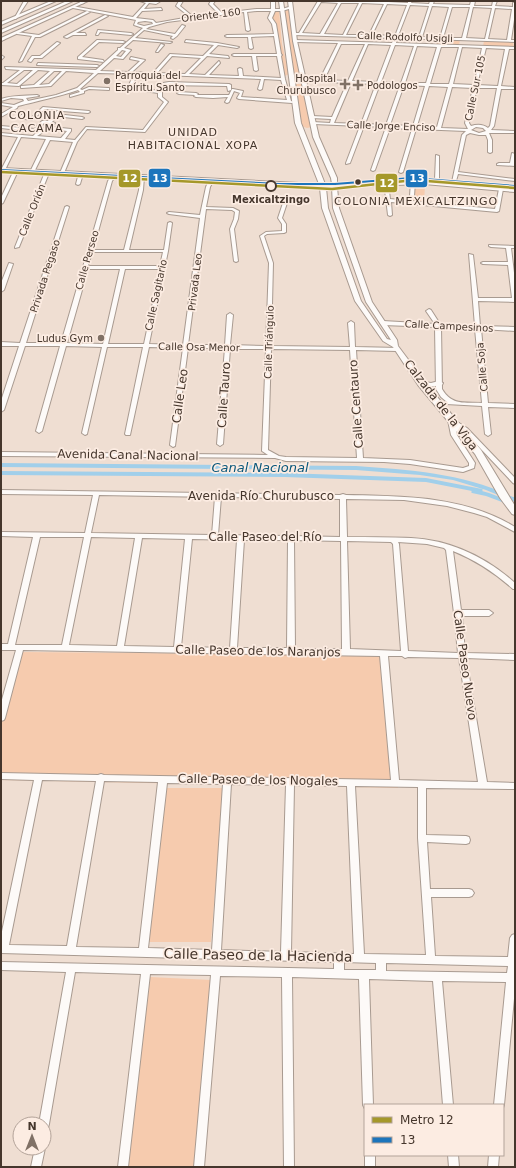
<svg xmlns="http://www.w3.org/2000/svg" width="516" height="1168" font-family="'DejaVu Sans',sans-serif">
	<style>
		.green { fill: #f6cbae }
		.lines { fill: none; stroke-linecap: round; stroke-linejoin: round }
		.canal { fill: #a1cfea; fill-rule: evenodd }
		.minor-casing { stroke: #a89a90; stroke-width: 2 }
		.major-casing { stroke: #a89a90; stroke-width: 2 }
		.highway-casing { stroke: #a89a90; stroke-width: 2 }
		.minor { fill: #fdfaf8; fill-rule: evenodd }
		.major { fill: #fdfaf8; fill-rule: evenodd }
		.highway { fill: #fdfaf8; fill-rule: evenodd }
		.bus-1-casing { stroke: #fcece2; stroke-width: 4 }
		.bus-1 { stroke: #1c75bc; stroke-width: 2 }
		.metro-1-casing { stroke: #fcece2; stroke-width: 4.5 }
		.metro-1 { stroke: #a5982a; stroke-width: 2.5 }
		.poi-dot { fill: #807166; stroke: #fcece2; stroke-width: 1.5 }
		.bus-dot { fill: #45362c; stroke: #fcece2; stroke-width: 1.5 }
		.stop-dot { fill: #fcece2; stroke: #45362c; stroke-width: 2 }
		.labels { text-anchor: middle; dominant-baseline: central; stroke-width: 3.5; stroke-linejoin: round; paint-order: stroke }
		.far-street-label { font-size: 10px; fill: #45362c; stroke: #fcece2 }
		.far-poi-label { font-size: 10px; fill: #45362c; stroke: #fcece2; text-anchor: start }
		.far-stop-label { font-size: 10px; font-weight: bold; fill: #45362c; stroke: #fcece2 }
		.far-neighbourhood-label { font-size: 11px; letter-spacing: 1px; fill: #45362c; stroke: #fcece2 }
		.street-label { font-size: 12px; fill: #45362c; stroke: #fcece2 }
		.water-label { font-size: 13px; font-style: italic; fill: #09577b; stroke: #fcece2 }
		.near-street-label { font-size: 14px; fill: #45362c; stroke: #fcece2 }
		.line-badge { stroke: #fcece2; stroke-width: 1.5 }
		.badge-label { font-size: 11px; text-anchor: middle; font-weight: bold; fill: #fff }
	</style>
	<rect width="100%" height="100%" fill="#efded2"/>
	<path class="green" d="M290,9L301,74H293L283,10Z
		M276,11H279L282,44L289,74L285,76L276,22L271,18Z
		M436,39L460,40L459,45L483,46L484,41L513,42L514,48L436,45Z
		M294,84H306L312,127L307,128L301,126Z
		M415,184L425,185L424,203L413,202Z
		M18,652L388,655L398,788L1,780V721Z
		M165,788H223L211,942H145Z
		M150,977L211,980L204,1167H128Z"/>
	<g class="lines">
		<path class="canal" d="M1,463L356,466C410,470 464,473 513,497H515V502L486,490L453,480L420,475L356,470L1,467Z
			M1,471L285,473L426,478L482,489L483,490L482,491L489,493L515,503V507L486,496L472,493L471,492L472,491L426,482L285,477L1,475Z"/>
		<defs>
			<path id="minor" d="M24,1H28L16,19H14Z
				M140,1L155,2L161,1L156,4L149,3L144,9L161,8L162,10L142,11L136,18L153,20L156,23L190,17L176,6L179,1H183L180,6L191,15L190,17L218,13L209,4L211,1H215L213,4L222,13L257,9H271V1H275V9H282L292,6V8L282,11H275L272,18L276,24L281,54L282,55L281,56L285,79L291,101L294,102L292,103L239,99L237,98L240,93L234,91L229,102L227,103L225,102L228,97L213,98L196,97L194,96L195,95L179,94L177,93L179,92L196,93L198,94L197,95H229L232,89H233L243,91L241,97L287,100L281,80L264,79L262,89L260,90L258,89L261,79L137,74L133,85L134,87L159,91L163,83L169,82L229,84L231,85V90L228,91L227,86L165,85L162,92V97L168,102L145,132L87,129L77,142L64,173L62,174L60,173L73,142L50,140L34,172L32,173L30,172L46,139L21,137L5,170L1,171V170L18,137L1,135V133L33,136L37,132L1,128V126L34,129L42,121H48L58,110L45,109L32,120L18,118L24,113L26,114L23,117L31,118L43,107L89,111L90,112L88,113L62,111L52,122L55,123L51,127L71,129V131L65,139L75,140L86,127L143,130L164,102L158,97V93L131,89L129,85L134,74L98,73L80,89L82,90L89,87L108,88H109V90L89,89L84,91V93L70,97V95L80,92L78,90C58,97 37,101 18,106L17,108L1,117V114L13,107L1,105V103L14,105L24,101L23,99L11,98L1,101V99C13,95 25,96 37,95L39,96L26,98L28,101L56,95L77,88L94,73L66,71L51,86L22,88H21V86L34,85L50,71L38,70L19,86L1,85V83H3L20,70L6,69L5,67L96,70L118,50V48H120L143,28L134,25L136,20L73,8L72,6L133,17L146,3ZM257,11H271L268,18L272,24L274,34L227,35L225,36L227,37H248L249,48L251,49L253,48L251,37L274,36L277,54H234L232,55L234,56H252L254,70L256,71L258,70L256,56H277L281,78L243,76L242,69L240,68L238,69L239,76L209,75L220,63L219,61L205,75L189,74L207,56L229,58L228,56L209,54L218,45L237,48L239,47L217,43L186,40L185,42L214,45L203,56L170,54L153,73L132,72L145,60L131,57L130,59L140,61L128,72L100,71L114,58L123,59L131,50L124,48L133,40L170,43L172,42L135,38L144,30L173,36L171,38L173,39L177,36L185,26L182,25L175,34L146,29L149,27L167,22L244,12L246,30L248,31L250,30L247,12ZM145,21L152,22L153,24L144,26L137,24L138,22ZM122,50L126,51L121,57L116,56ZM172,56L201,58L185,74L157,73ZM24,70H33L17,84L7,83ZM54,71H62L49,84L39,85ZM44,123L50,124L40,130H38ZM48,129H49L67,131L61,138L37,136Z
				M318,1H364L385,2V1H389L388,2L408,3V1H412L411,3L429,4L430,1H434L433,4L470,5L471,1H475L474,6H492L493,1H497L495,6L513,7V3L515,2V13L511,40H515V42L397,38L396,43L515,47V49H509L501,86L515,87V89H501L494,126L491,130L515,131V133H489L492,140V152L490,153L488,152V140L486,135H479L470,133L466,135L458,172L515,179V181L458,174L456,181L452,182L462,135L466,131L416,129L403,172L401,173L399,172L412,129L390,128L375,170L373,171L371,170L386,127L364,126L350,163L346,164V163L360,126L314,124H313V122L330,123L331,119L312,118L310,117L312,116L332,117L347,83L305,81L303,80L305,79H320L338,43L295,42L293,41L295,40L392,43L394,38L293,35V33H299ZM321,2L338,3L320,34L302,33ZM341,3H359L343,35L324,34ZM362,3L384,4L369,35H346ZM387,4L407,5L395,36L372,35ZM410,5L429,6L419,37L398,36ZM432,6L449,7L440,38L422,37ZM452,7H470L462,38H443ZM473,7L492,8L485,39L466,38ZM495,8L512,9L507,40L488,39ZM341,44H365L348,81L324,80ZM368,44L391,45L377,82L352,81ZM395,45L414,46L401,83L381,82ZM417,46L437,47L426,83H405ZM441,47H459L449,84H430ZM462,47L482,48L474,85L453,84ZM486,48L505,49L498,86L477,85ZM351,83L376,84L361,124L334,123ZM380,84L400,85L386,125L365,124ZM404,85L425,86L413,126L390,125ZM429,86L448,87L437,127L417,126ZM452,87L473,88L465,123L468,129L441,128ZM477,88H497L490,126L488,128C483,124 477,124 471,126L469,123ZM476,127L483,128L486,131L479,133L471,130Z
				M87,11L90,12L40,37H35L22,61L19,62L32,36L17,34L16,32L39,35Z
				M105,15L108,16L76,33H85L86,35H73L67,38L64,37Z
				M98,30L131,33L133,34L131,35L100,32L98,35H96Z
				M97,40L123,41L125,42L123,43L99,42L82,57L103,60L104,62L78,59V57Z
				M57,42L60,43L42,58H34L31,62L28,61L32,56H40Z
				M161,44L164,45L158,52H156Z
				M1,55L4,57L1,60Z
				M38,63L97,65L99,66L97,67L37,65Z
				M65,115L82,117L84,118L82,119L64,117L63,116Z
				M512,153L515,154V166L497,165V164L499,163H510Z
				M436,155L439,156V179L437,180L435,179Z
				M14,170L18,171L3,203L1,204V198Z
				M45,172L49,173L19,247L15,248V247Z
				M79,173L83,174L80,184L78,185L76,184Z
				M112,175L116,176L112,181L93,250H124L139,190L140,176L144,177L143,190L129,250H164L168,223L170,222L172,223L168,251L149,344L183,345L200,218L169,214L167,213L169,212L200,215L206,187L209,180H211L213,181L210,187L206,207L233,208L239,211L238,219L234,229L238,261L236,262L234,261L230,229L234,219L235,212L232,210L206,209L188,345H225L227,315L230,313L233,315L230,345L266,346L269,263L260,236L266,232L282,231V224L278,218L284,200L288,199V200L282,218L286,224V232L284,233L267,234L264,236L273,263L271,346L350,347L348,323L351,321L354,323L355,347L399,348V350L397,351L356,350L363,458L410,460L463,468L469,466V463L451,435L448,420L451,418L467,428L515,478V484L513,483L463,430L455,425L457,435L475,463L474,468L463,472L410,464L384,462L286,461L275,458L1,456V452L268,455L262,451L266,349H230L223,444L220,446L217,444L225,348H188L175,446L173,447L170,445L183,348L149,347L130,435H126L125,434L143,347H107L87,434L85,435L82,433L102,347L66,346L42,431L39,433L36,431L60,346H25L4,410L1,412V401L19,346H1V342L20,343L65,207L67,206L69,207L26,343H61L108,181ZM92,252H163L160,266H88ZM88,269H120L103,344L67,343ZM125,269H160L144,344H108ZM271,349L350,350L357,458L286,457L279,456L268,450Z
				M411,181L415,182L414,196L412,197L410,196Z
				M384,182L388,183L390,199L495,209L499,189L501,188L503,189L499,211L497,212L391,202L392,215L390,216L388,215Z
				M489,245L515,246V248H511L515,281V302L478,301L480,326L515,327V331L481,329L488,403L515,404V408L488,407L491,434L488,436L485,434L482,406L446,404L445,403L447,402L441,397L436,389L435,327L383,325L380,323L383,321L435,324L426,311L429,309L431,310L440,324L475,326L469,254L473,255L478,298H512L508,265L483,264L481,263L483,262H508L506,248L491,247L489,246ZM441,327L475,329L482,403C465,402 452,406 442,389Z
				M9,263L13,264L4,290L1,292V283Z
				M1,490L340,495L343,494L346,495C403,496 465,496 515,527V532L487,517L474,513L447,506L404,500L346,499L347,537C369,537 390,537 411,538C450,540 486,557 515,583V589H513C494,572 475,560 453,551L461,610H489L493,613L489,616H462L465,653L515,654V660L466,658L487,782L515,783V789L426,788V835L466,836L469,837L470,840L469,843L466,844L427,842L430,889H469L472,890L474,893L472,896L469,897H431L435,956L508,957L510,938L512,935L515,934V988L504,1105L503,1108V1105H494L506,982L442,981L453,1105H443L433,981L369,979L373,1105H365V1109L363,1105L359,979L292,977L294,1167H284L282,977L220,976L204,1167H194L211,975L150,974L128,1167H118L141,974L75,972L49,1124L48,1128L44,1129V1124H39L66,972L1,970V962L334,969V962L1,953V936L34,780L1,779V773L98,775L101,774L104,775L391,780L380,656L23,650L5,718L4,720L1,721V703L16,650H1V644H8L33,537L1,536V532L85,533L93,495L1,494ZM99,495L215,497L212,535L91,533ZM221,497L340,499V537L294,536L291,535L288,536L218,535ZM40,537H84L62,645H15ZM91,537L135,538L117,646L69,645ZM142,538L185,539L174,647L124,646ZM192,539L237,540L230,648L181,647ZM244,540H288L287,648H237ZM294,540L341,541L342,649H295ZM347,541L391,542L393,544L401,651L350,649ZM398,542L427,544L444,548L446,550L454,613L458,653L408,651L399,544ZM388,656H402L405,658L408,657L459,658L478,782L399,780ZM42,780L96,781L67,946L9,945ZM104,781L158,782L139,948L76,947ZM167,783L223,784L212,950L148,948ZM231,784L286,785L281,952L221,950ZM294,785L347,786L354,954L291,952ZM355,786L418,787V838L426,955L364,954ZM344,962L376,963V970H344ZM386,963L508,966L507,973L386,971Z
				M44,1145L45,1148L41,1167H31L35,1148H44Z
				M365,1154V1155H375V1167H365Z
				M448,1155H458L459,1167H449Z
				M489,1155H499L498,1167H488Z"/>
			<path id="major" d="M51,1H56L1,25V22Z
				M83,1H88L1,41V38Z
				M279,1H283L301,123L325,184H332L331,178L313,137L293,41L288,1H292L297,41L319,137L337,178V184L424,180L515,188V192L424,184L337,187L339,208L372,302L397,340L398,346L425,382L431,383L439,381L443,383L442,385L429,387L481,450L515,506V515L512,514L500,498L475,454L418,385L393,347L383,341L355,301L322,208L320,188L1,172V168L319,184L295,123ZM332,187L333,208L366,302L391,340L387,339L361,301L328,208L326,188Z"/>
			<path id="highway" d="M67,1H73L1,33V30Z
				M80,1H84V3L80,4Z
				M1,38H3L5,39L1,41Z"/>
		</defs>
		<use href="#minor" class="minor-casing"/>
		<use href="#major" class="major-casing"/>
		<use href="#highway" class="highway-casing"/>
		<use href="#minor" class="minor"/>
		<use href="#major" class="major"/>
		<use href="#highway" class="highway"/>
		<defs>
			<path id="bus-1" d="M1,170L279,184H335L411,178L515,186"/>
		</defs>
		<use href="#bus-1" class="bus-1-casing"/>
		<use href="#bus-1" class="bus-1"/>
		<defs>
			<path id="metro-1" d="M1,172L332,189L414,180L515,188"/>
		</defs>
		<use href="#metro-1" class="metro-1-casing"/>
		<use href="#metro-1" class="metro-1"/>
	</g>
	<g class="poi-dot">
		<circle cx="107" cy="81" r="4"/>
		<path d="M343 78h4v4h4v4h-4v4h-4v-4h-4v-4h4z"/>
		<path d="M356 79h4v4h4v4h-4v4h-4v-4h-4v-4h4z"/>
		<circle cx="101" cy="338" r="4"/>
	</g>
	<circle class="bus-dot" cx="358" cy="182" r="3.5"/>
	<circle class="stop-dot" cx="271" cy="186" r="5"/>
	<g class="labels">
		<g class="far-street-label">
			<text transform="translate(211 15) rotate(-7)">Oriente 160</text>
			<text transform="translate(405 37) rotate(2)">Calle Rodolfo Usigli</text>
			<text transform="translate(475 88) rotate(-78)">Calle Sur 105</text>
			<text transform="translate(391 126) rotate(2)">Calle Jorge Enciso</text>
			<text transform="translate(32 210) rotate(-68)">Calle Orión</text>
			<text transform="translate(87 260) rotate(-74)">Calle Perseo</text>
			<text transform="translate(45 276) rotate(-72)">Privada Pegaso</text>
			<text transform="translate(195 282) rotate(-83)">Privada Leo</text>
			<text transform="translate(156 295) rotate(-78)">Calle Sagitario</text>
			<text transform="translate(449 326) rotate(3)">Calle Campesinos</text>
			<text transform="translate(269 342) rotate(-88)">Calle Triángulo</text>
			<text transform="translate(199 347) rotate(1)">Calle Osa Menor</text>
			<text transform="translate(482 367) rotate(-95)">Calle Soja</text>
		</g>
		<g class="far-poi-label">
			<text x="115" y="75">Parroquia del<tspan x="115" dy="12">Espíritu Santo</tspan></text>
			<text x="336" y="78" text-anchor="end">Hospital<tspan x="336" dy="12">Churubusco</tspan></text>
			<text x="367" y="85">Podologos</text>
			<text x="93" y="338" text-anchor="end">Ludus Gym</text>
		</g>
		<g class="far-stop-label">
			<text x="271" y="199">Mexicaltzingo</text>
		</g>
		<g class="far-neighbourhood-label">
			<text x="37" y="115">COLONIA<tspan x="37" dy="13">CACAMA</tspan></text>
			<text x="193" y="132">UNIDAD<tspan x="193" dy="13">HABITACIONAL XOPA</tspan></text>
			<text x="416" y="201">COLONIA MEXICALTZINGO</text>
		</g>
		<g class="street-label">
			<text transform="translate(224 395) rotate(-86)">Calle Tauro</text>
			<text transform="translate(180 396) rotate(-82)">Calle Leo</text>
			<text transform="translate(356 404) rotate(-94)">Calle Centauro</text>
			<text transform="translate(441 405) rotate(52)">Calzada de la Viga</text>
			<text transform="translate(128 455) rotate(1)">Avenida Canal Nacional</text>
			<text x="261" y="496">Avenida Río Churubusco</text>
			<text x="265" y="537">Calle Paseo del Río</text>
			<text transform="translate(258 651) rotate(1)">Calle Paseo de los Naranjos</text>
			<text transform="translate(465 665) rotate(82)">Calle Paseo Nuevo</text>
			<text transform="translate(258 780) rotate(1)">Calle Paseo de los Nogales</text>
		</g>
		<g class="water-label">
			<text x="260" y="467">Canal Nacional</text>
		</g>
		<g class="near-street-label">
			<text transform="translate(258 955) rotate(1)">Calle Paseo de la Hacienda</text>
		</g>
	</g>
	<g class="line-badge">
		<rect x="148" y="168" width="23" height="20" rx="4" fill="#1c75bc"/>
		<rect x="405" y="169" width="23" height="19" rx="4" fill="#1c75bc"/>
		<rect x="118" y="169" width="23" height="19" rx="4" fill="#a5982a"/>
		<rect x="375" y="173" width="23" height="20" rx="4" fill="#a5982a"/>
	</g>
	<g class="badge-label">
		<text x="160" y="182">13</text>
		<text x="417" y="182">13</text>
		<text x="130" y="182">12</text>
		<text x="387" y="187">12</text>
	</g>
	<rect width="516" height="1168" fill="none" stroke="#45362c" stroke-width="4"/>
	<rect x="364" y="1104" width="140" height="52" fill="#fcece2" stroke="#b3a399"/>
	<rect x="372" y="1117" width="20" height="6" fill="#a5982a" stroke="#b3a399"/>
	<text x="400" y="1124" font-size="12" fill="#45362c">Metro 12</text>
	<rect x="372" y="1137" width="20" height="6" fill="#1c75bc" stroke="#b3a399"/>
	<text x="400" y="1144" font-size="12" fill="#45362c">13</text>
	<g transform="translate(32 1136)"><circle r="19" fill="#fcece2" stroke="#b3a399"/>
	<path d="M0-3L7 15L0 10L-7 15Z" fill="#807166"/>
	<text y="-6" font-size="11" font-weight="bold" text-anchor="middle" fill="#45362c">N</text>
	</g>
</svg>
